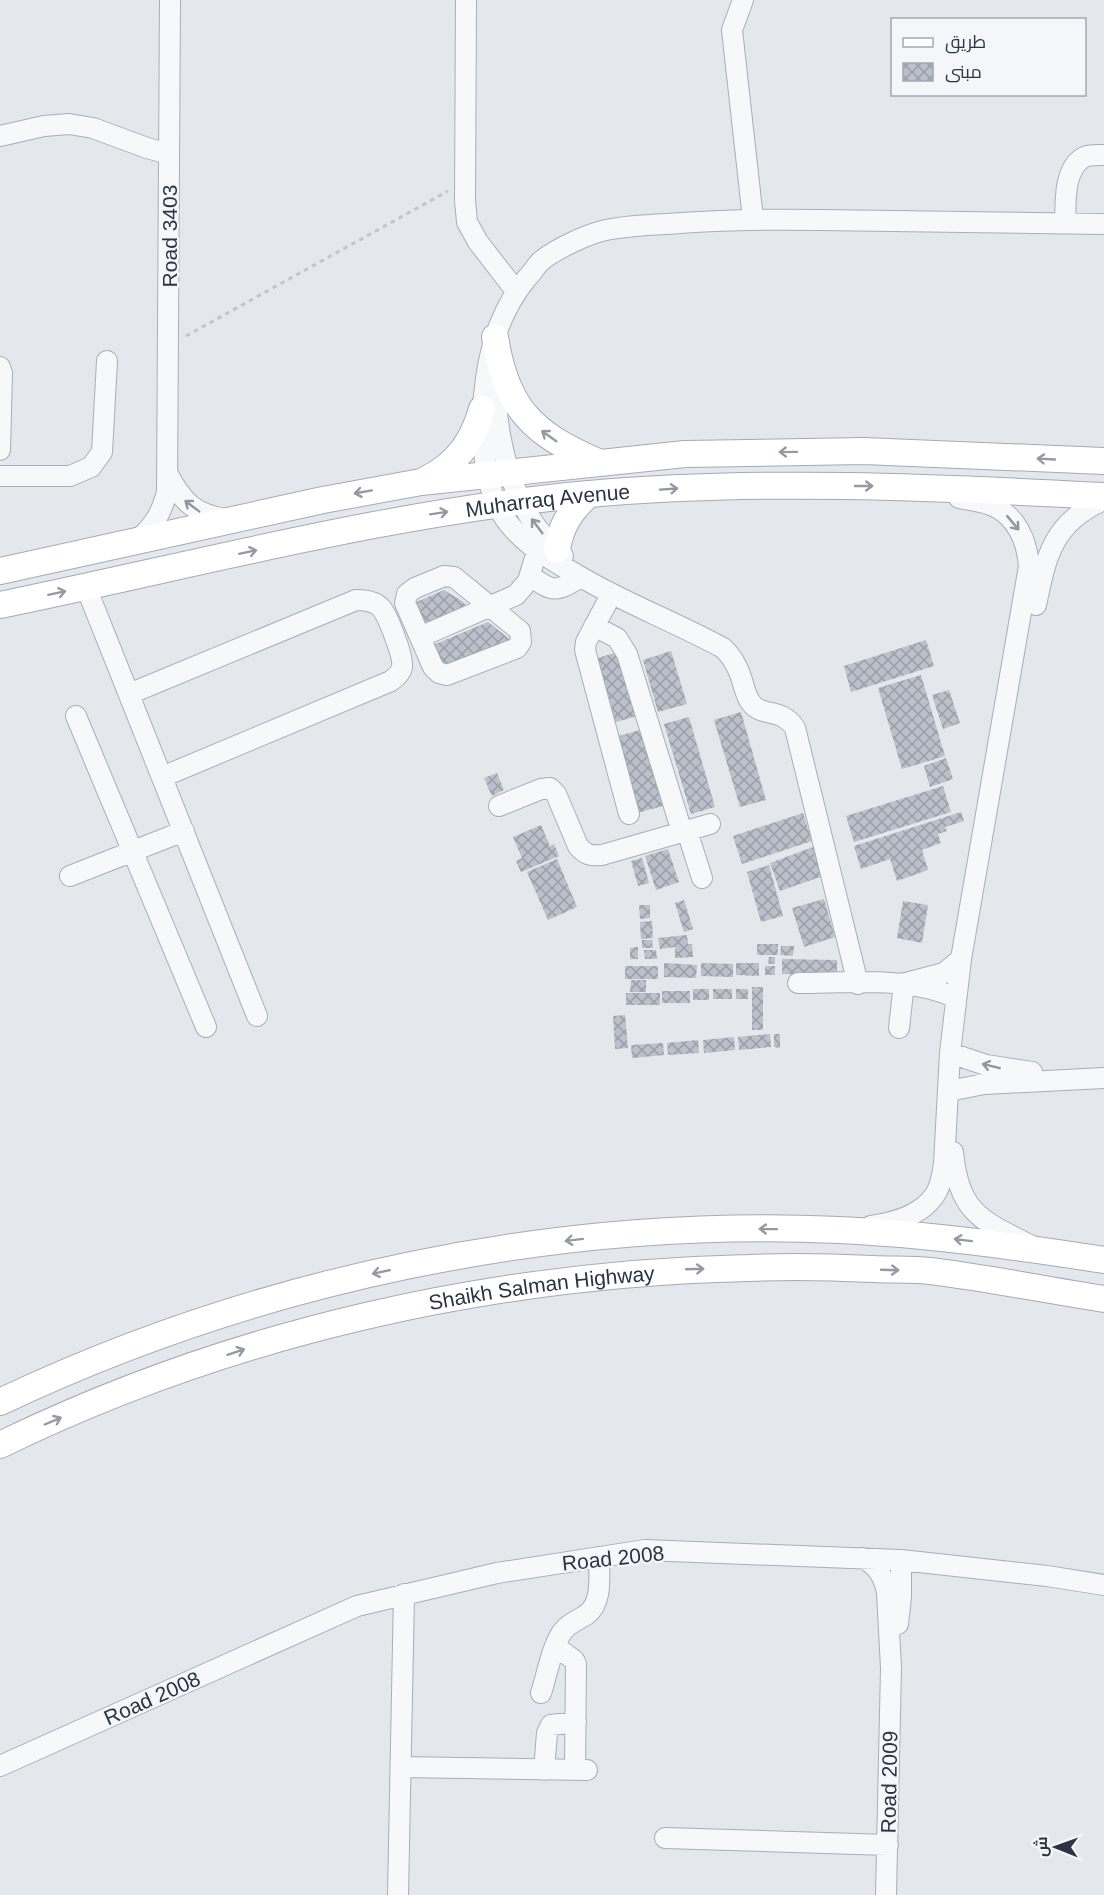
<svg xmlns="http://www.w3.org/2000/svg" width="1104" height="1895" font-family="Helvetica,Cairo,sans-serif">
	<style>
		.building { fill: url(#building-cross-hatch) }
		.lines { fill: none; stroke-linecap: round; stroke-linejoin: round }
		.minor-casing { stroke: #a9aeb7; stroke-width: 22 }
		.major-casing { stroke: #a3abb8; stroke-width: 28 }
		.path { stroke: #c2c5cb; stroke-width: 3; stroke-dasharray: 4.5 4.5; stroke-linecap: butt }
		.minor { stroke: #f7f8fa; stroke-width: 20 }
		.major { stroke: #fff; stroke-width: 26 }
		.oneway { stroke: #959aa2 }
		.oneway2 { stroke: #9196a0 }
		.labels { text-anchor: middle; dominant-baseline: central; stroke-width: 4.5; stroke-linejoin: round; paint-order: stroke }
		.street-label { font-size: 21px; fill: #2b3445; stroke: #f4f6f9 }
	</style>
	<defs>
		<pattern id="building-cross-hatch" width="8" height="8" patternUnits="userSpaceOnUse" patternTransform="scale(1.5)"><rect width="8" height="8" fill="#bbc0ca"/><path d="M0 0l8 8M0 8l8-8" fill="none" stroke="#989da6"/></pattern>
	</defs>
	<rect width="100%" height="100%" fill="#e4e7ec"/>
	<path class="building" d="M444,590L462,601L471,610L424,629L414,603Z
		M488,622L513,642L443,670L431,646Z
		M926,640L934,666L851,692L844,666Z
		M671,651L687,704L658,712L643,660Z
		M618,652L637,716L609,724L591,660Z
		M921,675L945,756L902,769L878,688Z
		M949,690L960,723L943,729L932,695Z
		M741,712L766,800L740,807L714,720Z
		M689,717L715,807L691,814L664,724Z
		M640,730L663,806L637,813L615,737Z
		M946,758L953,779L930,787L924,766Z
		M497,773L504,790L492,796L484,778Z
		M943,786L951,812L854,842L846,816Z
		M961,812L964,821L945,827L947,831L938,834L941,843L922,850L928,870L897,881L890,859L861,869L854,846Z
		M803,813L812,841L742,864L733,836Z
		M541,825L550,846L554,844L559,856L521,872L516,861L522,858L513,837Z
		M813,847L823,876L780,891L770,863Z
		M668,849L679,882L656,890L645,856Z
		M642,858L649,883L638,886L631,861Z
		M557,859L577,907L548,920L527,872Z
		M769,865L783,916L761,922L747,872Z
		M824,899L835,937L804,947L792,908Z
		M684,900L693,929L684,932L675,903Z
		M903,901L928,905L922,943L897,938Z
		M639,905H650V918L640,919Z
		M652,921L653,938L641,939L640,922Z
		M687,935L688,944H692L693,957L675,958V947L660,949L658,938Z
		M642,940H652L653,948H642Z
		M757,944H778V955H757Z
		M781,946H794L793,956L780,955Z
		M638,947V959H630V948Z
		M644,950H656L657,959H645Z
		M769,957H775V964H768Z
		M782,959L837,960V975L782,974Z
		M664,963L697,965L696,978L664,977Z
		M701,963L733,964V977L701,976Z
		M736,963H759V976L736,975Z
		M625,966H658V979H625Z
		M765,966H775V975H765Z
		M631,980H646V992H630Z
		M752,987H763V1030H752Z
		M693,989H709V1000H693Z
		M713,989H732V999H713Z
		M736,989H748V999H736Z
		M662,991H690V1003H662Z
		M626,993H660V1005H626Z
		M625,1015L628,1048L615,1049L613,1016Z
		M770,1034L771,1047L739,1050L738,1037Z
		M774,1034H780V1048L774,1047Z
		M734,1037L735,1050L704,1053L703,1040Z
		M698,1040L699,1053L668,1055L667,1043Z
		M663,1043L664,1055L632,1058L631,1045Z"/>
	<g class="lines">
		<defs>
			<path id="minor" d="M466,0L465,200L467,222L478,242L516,291
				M743,0L732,30L753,219
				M0,136L44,126L69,124L93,128L147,148L169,154
				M1065,223C1066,204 1063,173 1081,159C1087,154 1097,155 1104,155
				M0,367L2,373L0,450
				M495,379C496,430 506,483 535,525C543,537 554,546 563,556
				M168,474C182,502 196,515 227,519
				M0,476H70L91,467L102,452L107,361
				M138,540C155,524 161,514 167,492L170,0
				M444,576L454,577L520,631L521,642L517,648L447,675L439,673L433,667L405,603L407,594L415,588Z
				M531,576C554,594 557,591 581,577
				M86,587L257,1016
				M611,595L586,642L585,650L629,814
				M1036,605C1046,556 1053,522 1104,500
				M594,626L617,638L627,654L682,832
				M420,637L516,595L528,581L537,551
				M129,694L356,600C365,600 376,601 382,609C388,617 404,657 402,667C401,673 396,677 391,681L162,777
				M76,716L206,1027
				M499,806L541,789L550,788L556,794L578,846C585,855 591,856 602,855L710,824
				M687,831L702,878
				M70,876L184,831
				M910,982L944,973L961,959
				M798,983C849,983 909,976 956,998
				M858,984L795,728C781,707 763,718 751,703C746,696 744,688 742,680C738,667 733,657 723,648C675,622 625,603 579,576C548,558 513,539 497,505C483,475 480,428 484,395C488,352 499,312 527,278C532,273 536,266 541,261C556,249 587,234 606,230C626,226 647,225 667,224C718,220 770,219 822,220C916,221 1010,223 1104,224
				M899,1028L904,983
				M950,1053L986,1065L1032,1072
				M949,1091L984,1084L1104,1078
				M953,1152C959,1212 980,1220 1030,1245
				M871,1226C893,1223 921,1215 934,1196C941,1187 942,1175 944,1164L950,1053L961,959L1029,566C1027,540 1016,515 991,505C981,501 969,500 959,498
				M862,1558C877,1565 884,1576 887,1593L891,1668L886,1895
				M898,1624L901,1597V1560
				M555,1646L574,1660L576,1664L575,1770
				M541,1693C547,1675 552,1645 563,1631C569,1623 578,1620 586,1615C603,1603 599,1576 599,1557
				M0,1766L357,1606L497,1573L645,1550L901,1560L1047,1576L1104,1585
				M401,1767L587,1770
				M544,1770L547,1733L551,1725L576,1722
				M665,1838L888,1845
				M398,1895L404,1594"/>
			<g id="major">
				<path d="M495,337C506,409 533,434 598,462"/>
				<path d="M427,479C457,464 473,441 482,409"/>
				<path d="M557,549C561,525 571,510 589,494"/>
				<path d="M0,571L323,500L421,482L685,454L864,451L1104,461"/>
				<path id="s1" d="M0,605C195,565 390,512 589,494C760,479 933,487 1104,496"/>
				<path d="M0,1402C257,1280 554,1217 839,1230C928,1234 1016,1246 1104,1260"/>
				<path id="s2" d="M0,1445C232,1332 490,1274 748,1268C790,1266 831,1267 873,1269C892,1270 911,1269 930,1271C988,1278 1046,1290 1104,1299"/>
			</g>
		</defs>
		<use href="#minor" class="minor-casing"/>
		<use href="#major" class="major-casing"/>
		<path class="path" d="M186,336L448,191"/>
		<use href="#minor" class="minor"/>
		<use href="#major" class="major"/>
	</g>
	<defs><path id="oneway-shaft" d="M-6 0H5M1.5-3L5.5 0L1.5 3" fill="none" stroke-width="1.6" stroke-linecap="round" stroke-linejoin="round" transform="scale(1.5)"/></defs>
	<g class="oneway">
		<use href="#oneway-shaft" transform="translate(549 436) rotate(-145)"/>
		<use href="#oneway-shaft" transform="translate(788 452) rotate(179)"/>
		<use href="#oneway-shaft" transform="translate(1046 459) rotate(-177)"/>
		<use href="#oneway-shaft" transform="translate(864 486)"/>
		<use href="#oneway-shaft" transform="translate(669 489) rotate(-4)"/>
		<use href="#oneway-shaft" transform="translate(363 492) rotate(170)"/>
		<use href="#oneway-shaft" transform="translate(439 513) rotate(-9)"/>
		<use href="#oneway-shaft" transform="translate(248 552) rotate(-12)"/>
		<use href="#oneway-shaft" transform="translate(57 593) rotate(-12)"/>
		<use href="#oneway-shaft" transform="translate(768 1229) rotate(-179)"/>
		<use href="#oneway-shaft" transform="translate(574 1240) rotate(173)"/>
		<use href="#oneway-shaft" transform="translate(963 1240) rotate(-173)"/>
		<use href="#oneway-shaft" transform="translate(695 1269) rotate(-2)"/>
		<use href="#oneway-shaft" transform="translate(890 1270) rotate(2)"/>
		<use href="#oneway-shaft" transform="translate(381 1272) rotate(168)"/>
		<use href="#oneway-shaft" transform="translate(236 1352) rotate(-18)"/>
		<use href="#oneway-shaft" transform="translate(53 1421) rotate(-23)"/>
	</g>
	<g class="oneway2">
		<use href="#oneway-shaft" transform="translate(192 506) rotate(-143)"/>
		<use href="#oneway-shaft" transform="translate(1013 523) rotate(50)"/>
		<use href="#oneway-shaft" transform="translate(537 526) rotate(-127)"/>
		<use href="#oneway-shaft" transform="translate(991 1066) rotate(-166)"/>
	</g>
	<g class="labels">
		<g class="street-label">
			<text transform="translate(169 236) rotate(-90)">Road 3403</text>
			<text stroke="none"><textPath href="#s1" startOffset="558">Muharraq Avenue</textPath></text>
			<text stroke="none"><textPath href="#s2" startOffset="567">Shaikh Salman Highway</textPath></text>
			<text transform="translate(613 1558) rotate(-6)">Road 2008</text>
			<text transform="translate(152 1698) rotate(-24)">Road 2008</text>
			<text transform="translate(889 1782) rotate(-89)">Road 2009</text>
		</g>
	</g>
	<rect x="891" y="18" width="195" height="78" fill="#f4f6f9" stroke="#a4a8b1" stroke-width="1.5"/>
	<rect x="903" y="38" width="30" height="9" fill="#ffffff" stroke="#a4a8b1" stroke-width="1.5"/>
	<text x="945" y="48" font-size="18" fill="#2b3445">طريق</text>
	<rect x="903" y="63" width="30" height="18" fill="url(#building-cross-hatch)" stroke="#a4a8b1" stroke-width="1.5"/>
	<text x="945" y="78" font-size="18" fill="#2b3445">مبنى</text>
	<g transform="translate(1056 1847) rotate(271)" stroke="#f4f6f9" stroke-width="4.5" paint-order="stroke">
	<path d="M0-4.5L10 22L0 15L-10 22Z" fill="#2b3445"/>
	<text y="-9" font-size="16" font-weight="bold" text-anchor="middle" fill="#2b3445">ش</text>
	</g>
</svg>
